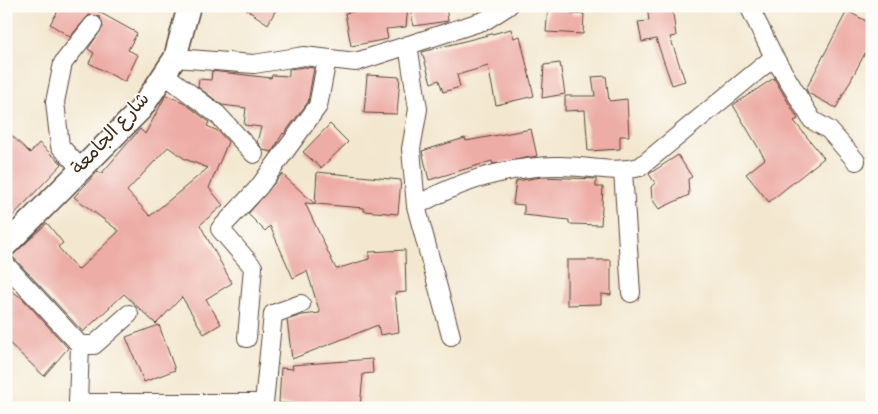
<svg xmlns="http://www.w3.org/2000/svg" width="878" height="414" font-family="Dekko,'Playpen Sans Arabic',sans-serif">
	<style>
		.building { fill: #edaca5; fill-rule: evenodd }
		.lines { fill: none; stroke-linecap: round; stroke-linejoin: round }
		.minor-casing { stroke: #574639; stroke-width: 20 }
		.major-casing { stroke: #574639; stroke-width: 25 }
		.minor { stroke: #fff; stroke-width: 18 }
		.major { stroke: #fff; stroke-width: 22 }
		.labels { text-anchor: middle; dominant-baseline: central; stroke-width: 4; stroke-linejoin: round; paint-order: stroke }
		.street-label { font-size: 19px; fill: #3b2a1e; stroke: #fdfcf7 }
	</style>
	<rect width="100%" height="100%" fill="#fdfcf7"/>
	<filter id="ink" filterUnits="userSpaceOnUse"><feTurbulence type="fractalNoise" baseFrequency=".02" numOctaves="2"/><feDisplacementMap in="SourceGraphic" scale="10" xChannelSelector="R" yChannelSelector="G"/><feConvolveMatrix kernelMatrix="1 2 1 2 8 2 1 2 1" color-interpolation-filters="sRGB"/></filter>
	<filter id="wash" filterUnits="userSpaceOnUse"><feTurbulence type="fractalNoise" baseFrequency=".0096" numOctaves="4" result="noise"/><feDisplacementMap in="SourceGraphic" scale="20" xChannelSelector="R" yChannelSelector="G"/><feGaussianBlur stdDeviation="1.12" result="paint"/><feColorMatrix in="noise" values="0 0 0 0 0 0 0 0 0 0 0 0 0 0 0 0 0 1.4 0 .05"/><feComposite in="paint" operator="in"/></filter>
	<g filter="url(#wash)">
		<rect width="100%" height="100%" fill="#f3e7cf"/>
		<g id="blocks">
			<path class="building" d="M61,6H88L137,33L128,50L138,55L125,82L89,63L94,53L88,49L103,27L100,17L89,15L70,37L50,24Z
				M241,6H278L268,24Z
				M383,6H408L406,27L386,29L388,39L351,46L345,13Z
				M409,6H446L448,21L414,26Z
				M548,6H572V14H584L583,34L546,32Z
				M647,6H672L676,36L670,37L685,81L672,85L656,39L642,42L638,22L649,21Z
				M847,11L872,24V40L836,108L808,93L806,89Z
				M511,29L514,38L520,36L534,96L496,105L488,66L457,75L460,87L443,92L439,80L431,83L422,52Z
				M560,63L565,94L542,98L544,65Z
				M304,67L314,68L308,102L284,134L283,133L272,152L263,150L257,142L261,127L244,125L246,108L222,105L198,87L199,79L211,80L212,71L271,78L272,75L289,76V69Z
				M367,75L400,77L397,114L364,113Z
				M606,76L609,101L627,99L629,136H620V149L588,151L585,110L565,111V96H595L592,77Z
				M774,78L798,119L794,121L824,158L769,202L746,174L765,159L733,105Z
				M166,95L183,102L209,122L207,126L218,131L228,142L209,188L223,205L200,225L232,283L206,299L221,324L204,334L182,297L156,324L124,294L83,332L12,256L47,223L63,243L58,247L78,270L119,231L74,197L98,171L101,174L140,129L145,134ZM168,147L185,159L208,168L150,216L127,191Z
				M330,124L348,142L321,168L303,152Z
				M531,129L537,156L493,164L492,161L429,180L422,151L465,138L466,141Z
				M6,130L30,153L39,143L62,164L6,223Z
				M678,155L692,177L688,179L689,195L659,209L652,199L651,187L655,183L649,174Z
				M317,172L401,180L398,214L364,211V208L305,203L336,269L369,259V252L405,250L406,292L395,293L399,332L380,335L378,325L292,359L287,320L302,315L320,313L307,271L293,278L270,226L265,231L248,214L282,174L315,204Z
				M542,177L596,179V187H603L601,225L569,224V220L524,215V205L513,204L516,181Z
				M567,260H611V295L601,294V304L567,305Z
				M6,287L22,298L68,348L44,376L6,340Z
				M159,325L175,370L144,382L126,337Z
				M372,359L373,373L363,374L360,408L279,403L281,368L293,369L292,365Z"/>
		</g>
	</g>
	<g filter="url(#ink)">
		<use href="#blocks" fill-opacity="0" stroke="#574639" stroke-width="1"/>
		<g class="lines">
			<defs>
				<path id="minor" d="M749,6L774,57L812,120L829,130L856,161
					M408,45L418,109L411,149L416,206L451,336
					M175,58L254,64L304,56L356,62L486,20L508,6
					M164,74L218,115L254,154
					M81,169L60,146L55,102L63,63L93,25
					M623,171L631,293
					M416,206C459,181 506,167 556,166C585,165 612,174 640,167L774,57
					M6,265L80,345L78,403H264L273,314L301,304
					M247,338L253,267L220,229L259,187L318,106L327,59
					M80,345H94L129,314"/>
				<path id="major" d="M6,245L141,109L175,58L189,6"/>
			</defs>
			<use href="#minor" class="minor-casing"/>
			<use href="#major" class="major-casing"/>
			<use href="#minor" class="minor"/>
			<use href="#major" class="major"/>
		</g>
	</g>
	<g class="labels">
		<g class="street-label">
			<text transform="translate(112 135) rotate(-47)">شارع الجامعة</text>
		</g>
	</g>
	<rect width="878" height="414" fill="none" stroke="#fdfcf7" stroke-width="25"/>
</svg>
